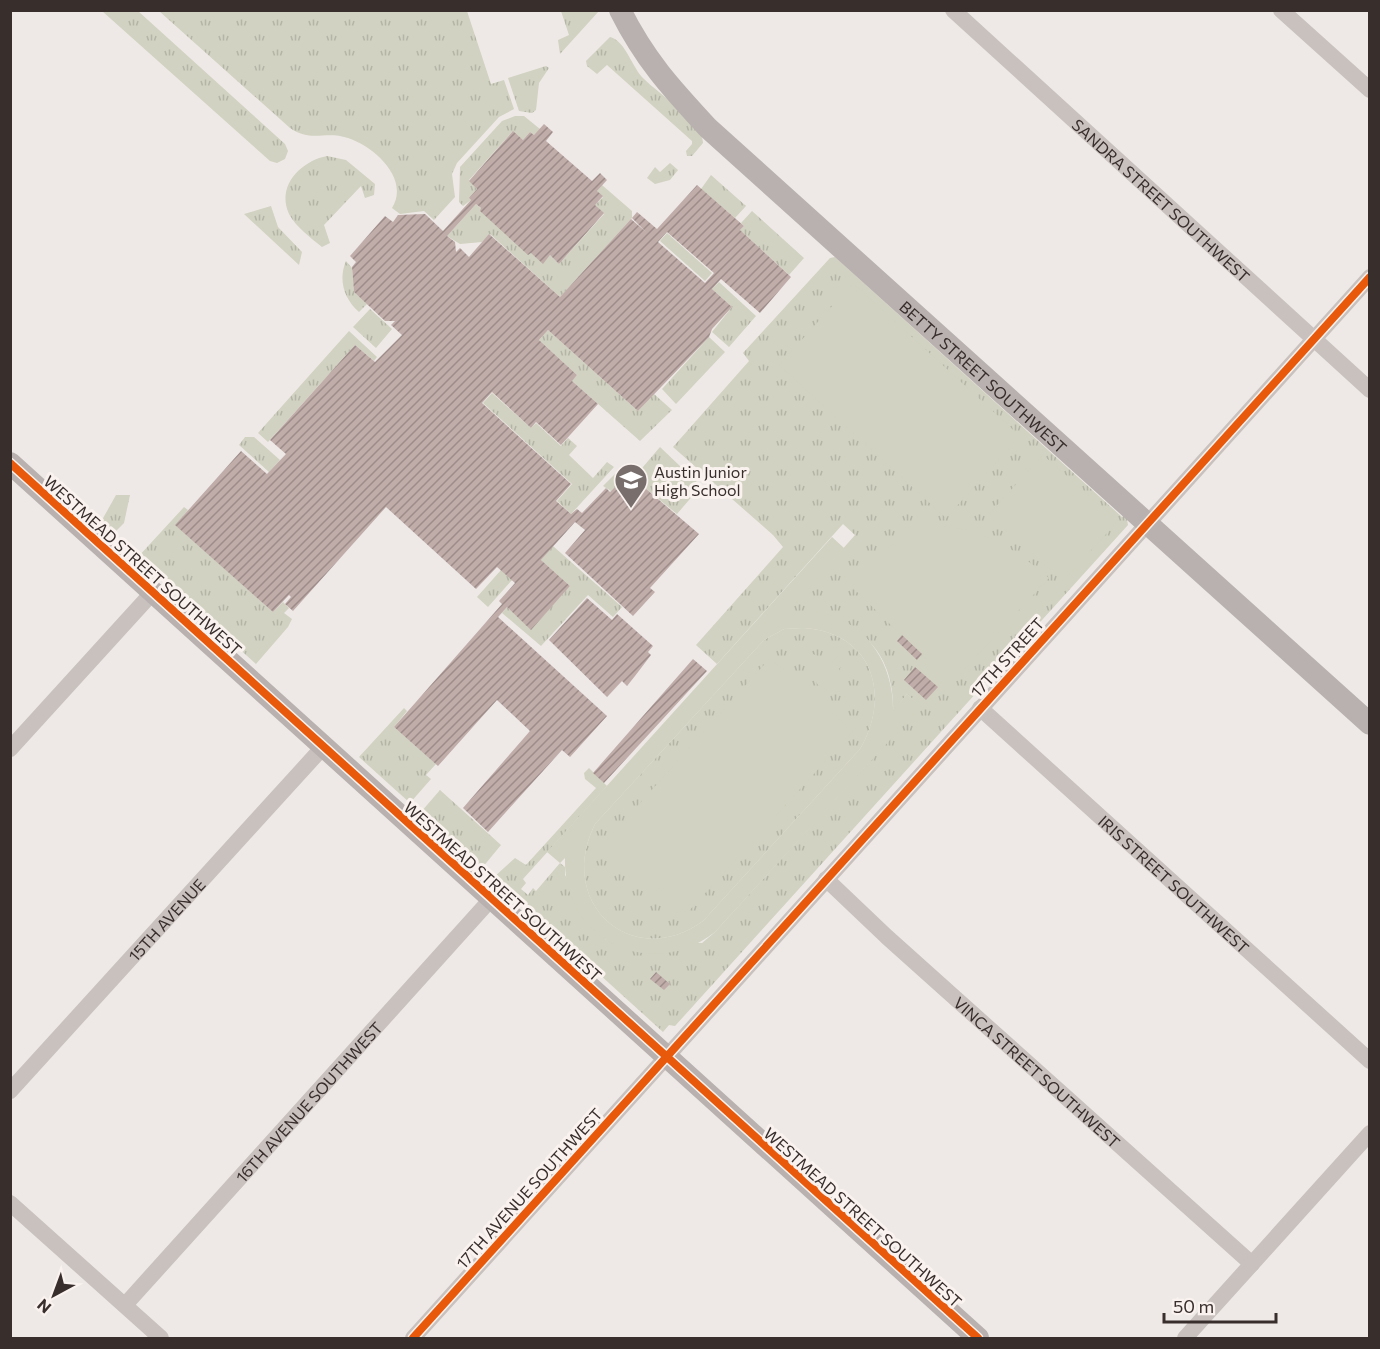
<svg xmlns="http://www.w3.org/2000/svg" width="1380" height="1349" font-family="Commissioner,sans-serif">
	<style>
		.grass { fill: url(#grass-tufts) }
		.park { fill: #d1d2c1; fill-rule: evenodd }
		.building { fill: url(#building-hatch); fill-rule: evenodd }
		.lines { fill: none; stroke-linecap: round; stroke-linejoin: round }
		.street { stroke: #c8c1be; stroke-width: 16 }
		.secondary { stroke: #b8b1af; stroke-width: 22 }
		.cycleway-casing { stroke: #f9f2ee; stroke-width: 11 }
		.cycleway { stroke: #e8590c; stroke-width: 8 }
		.labels { text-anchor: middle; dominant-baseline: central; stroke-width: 6; stroke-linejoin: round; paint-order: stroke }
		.street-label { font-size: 16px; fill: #382e2c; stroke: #f9f2ee }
		.poi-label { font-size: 16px; fill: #382e2c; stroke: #f9f2ee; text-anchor: start }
	</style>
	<defs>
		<pattern id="grass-tufts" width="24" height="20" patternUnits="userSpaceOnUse" patternTransform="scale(1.5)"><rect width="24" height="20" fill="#d1d2c1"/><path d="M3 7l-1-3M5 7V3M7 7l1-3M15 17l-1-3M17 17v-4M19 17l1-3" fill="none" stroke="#b4b5a6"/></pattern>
		<pattern id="building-hatch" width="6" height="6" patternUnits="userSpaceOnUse" patternTransform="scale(1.5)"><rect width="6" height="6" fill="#c0aca9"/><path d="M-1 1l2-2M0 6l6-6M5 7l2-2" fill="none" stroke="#9d8c8a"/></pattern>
	</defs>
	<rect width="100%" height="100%" fill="#eee9e6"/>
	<path class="grass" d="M102,11H138L285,144L288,151L285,159L277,163L270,161Z
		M159,11H467L491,84L504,80L514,109L499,117L457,163L452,174L455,197L434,220L424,211L400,214L392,208C410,179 375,147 348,138C325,130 312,143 290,128Z
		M561,11H599L560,54L558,40L569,35Z
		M610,37C626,41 632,68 644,79C658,93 704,124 703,143L692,156H687L686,151L692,144V141L607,65L597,74L587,66L586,61Z
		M546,66L549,68L539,83L536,110L532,113L519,111L508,78Z
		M515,116H524L540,129L534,135L530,132L523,140L512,132L469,180L477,189L469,198L471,200L463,206L459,202L460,167L502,121Z
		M327,156L346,160L375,184L374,195L365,198L361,186L324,225L330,243L322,247C311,238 296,227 289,214C276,186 301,161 327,156Z
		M670,163L678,170L670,180L655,184L647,178L655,167L660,172Z
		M711,175L746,206L735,218L701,189Z
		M602,185L632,211V218L560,297L490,234L482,242L460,244L447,236L476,204L543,263L550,255L559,264L604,214L595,205L603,197L597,191Z
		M271,206L278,227L302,252L299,265L244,214Z
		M752,211L804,258L789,275L740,230L744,226L741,223Z
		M667,233L712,273L705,281L660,241Z
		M835,257L1122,517L1126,514L1128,525L675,1026L669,1025L663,1032L493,878L515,858L526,865L596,788L585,779L584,773L589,768L607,786L523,879L526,883L521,889L528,895L533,888L536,891L560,863L565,867V875L606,940L702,943L715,932L920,706L907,694L893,712C896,646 849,610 787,612L855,535L843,524L717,664L696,645L783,547L773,535L673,447L749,361L743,353L830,258Z
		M346,261L352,268L354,292L367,304L359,312C344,299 338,280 346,261Z
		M719,282L756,316L729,347L712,332L732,307L712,289Z
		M370,309L392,329L376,348L353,327Z
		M548,330L638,411L654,394L672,410L640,441L572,381L577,375L539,340Z
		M349,331L377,357L374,361L355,345L268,442L258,433Z
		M709,337L725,352L676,404L662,389Z
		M492,393L531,428L536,423L561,446L568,438L577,446L569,455L593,478L607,462L614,467L571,514L557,501L572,484L483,403Z
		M245,437H254L280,460L269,472L239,445Z
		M660,447L701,486L677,514L645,488L634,501L617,486L611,491L603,486L619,470L631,481Z
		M116,495H130L124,523L112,535L102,530V520Z
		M184,507L188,510L176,525L273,612L283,602L289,608L284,613L292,619L288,627L256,664L138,557Z
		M553,546L622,607L613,617L588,595L541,646L502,613L507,607L531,629L570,586L541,560Z
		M501,570L512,580L488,607L477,597Z
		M803,628C872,632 892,694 860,749L703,921C633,972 555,904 595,824L764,640L784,629Z
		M404,708L407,711L394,727L436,764L426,775L431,779L410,803L359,757Z
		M440,790L501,845L482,868L421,812Z"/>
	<path class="park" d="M853,283L1020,436L946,518L779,365Z
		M1043,455L1118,521L1063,581L988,515Z
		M939,526C985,529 1015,549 1049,578L960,674L943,676L852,587C873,555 901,532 939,526Z
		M832,537L844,548L788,612C800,612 813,611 825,614C870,625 894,668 893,711L907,694L921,706L715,932C651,982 563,941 565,858L560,863L547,852ZM803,628C872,632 892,694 860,749L703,921C633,972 555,904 595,824L764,640L784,629Z
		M813,654L832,662L839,655L846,661L839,669L849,688L833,693L818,685L809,670Z
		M770,658L853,731L687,913L605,842Z"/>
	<path class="building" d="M544,124L553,132L546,141L592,181L600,173L607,180L597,191L603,196L595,205L604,213L559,264L550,255L543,264L531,253L528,255L480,211L481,208L476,204L447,236L455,242L456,252L460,248L469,257L489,234L560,297L631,219L646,232L632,218L637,212L657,229L697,185L744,226L740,230L791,277L760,313L721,279L712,289L732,307L712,329L709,337L638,411L548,330L539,340L577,375L572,381L598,404L561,445L536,422L531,428L492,392L482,403L571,484L556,501L571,514L577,509L582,513L606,488L610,492L616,486L634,501L645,488L699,534L650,588L655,592L633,616L565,553L585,530L575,522L541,560L570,586L531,630L507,607L498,617L607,716L570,757L562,750L488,832L463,808L530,731L497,700L438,766L394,727L502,604L499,601L515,583L497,567L476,589L386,507L293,611L285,604L291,597L289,595L273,612L175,525L241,451L267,474L286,454L270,440L355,345L375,362L402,335L391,325L395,321H385L354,292L352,267L356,262L350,256L385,216L393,222L398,215L425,214L443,231L471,200L469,198L477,189L469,181L513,131L523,140L530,132L534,135ZM667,232L714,273L705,283L658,242Z
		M587,598L612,620L617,614L653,646L648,652L651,655L635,676L627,686L622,681L607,697L549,640Z
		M902,635L922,654L917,660L897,641Z
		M693,659L707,671L604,783L593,773Z
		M915,667L938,687L926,700L904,680Z
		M656,972L670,984L664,990L650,979Z"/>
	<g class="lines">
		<g class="street">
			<path id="s1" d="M953,10L1370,390"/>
			<path d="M1281,10L1370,90"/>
			<path id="s2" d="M980,708L1370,1061"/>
			<path d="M10,749L153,592"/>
			<path id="s3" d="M826,879L887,937L1252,1264"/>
			<path id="s4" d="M10,1091L324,746"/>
			<path d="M10,1203L161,1338"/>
			<path id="s5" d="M125,1305L492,898"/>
			<path d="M413,1338C730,983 1053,633 1370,277"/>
			<path d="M1185,1338L1370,1133"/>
		</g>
		<g class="secondary">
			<path id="s6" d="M620,10C645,60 671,88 708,128L1370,724"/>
			<path d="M10,463L978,1338"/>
		</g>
		<defs>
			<path id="cycleway" d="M10,463L978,1338
				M413,1338C730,983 1053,633 1370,277"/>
		</defs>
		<use href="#cycleway" class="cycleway-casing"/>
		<use href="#cycleway" class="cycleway"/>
	</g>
	<defs>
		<symbol id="school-pin" viewBox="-11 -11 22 30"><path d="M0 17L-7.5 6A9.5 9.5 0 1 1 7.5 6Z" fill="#786f6d" stroke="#f9f2ee"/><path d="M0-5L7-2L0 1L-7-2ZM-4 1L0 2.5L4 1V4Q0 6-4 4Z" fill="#fff"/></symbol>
	</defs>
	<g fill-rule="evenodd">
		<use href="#school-pin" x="612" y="461" width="38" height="52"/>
	</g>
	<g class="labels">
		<g class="street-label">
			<text stroke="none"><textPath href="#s1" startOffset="282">SANDRA STREET SOUTHWEST</textPath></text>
			<text stroke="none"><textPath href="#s6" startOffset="519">BETTY STREET SOUTHWEST</textPath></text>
			<text transform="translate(143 565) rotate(42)">WESTMEAD STREET SOUTHWEST</text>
			<text transform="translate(1007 657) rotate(-48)">17TH STREET</text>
			<text stroke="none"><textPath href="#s2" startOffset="262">IRIS STREET SOUTHWEST</textPath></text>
			<text transform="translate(503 891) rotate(42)">WESTMEAD STREET SOUTHWEST</text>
			<text stroke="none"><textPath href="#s4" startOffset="232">15TH AVENUE</textPath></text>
			<text stroke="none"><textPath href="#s3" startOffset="286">VINCA STREET SOUTHWEST</textPath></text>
			<text stroke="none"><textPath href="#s5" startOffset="274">16TH AVENUE SOUTHWEST</textPath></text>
			<text transform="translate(529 1188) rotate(-48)">17TH AVENUE SOUTHWEST</text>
			<text transform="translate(863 1217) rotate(42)">WESTMEAD STREET SOUTHWEST</text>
		</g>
		<g class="poi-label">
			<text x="654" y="471">Austin Junior<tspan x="654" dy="18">High School</tspan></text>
		</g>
	</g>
	<rect width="1380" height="1349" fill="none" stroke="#382e2c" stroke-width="24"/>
	<g transform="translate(54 1295) rotate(221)" stroke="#f9f2ee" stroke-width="4.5" paint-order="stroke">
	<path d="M0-4.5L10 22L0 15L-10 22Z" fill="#382e2c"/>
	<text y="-9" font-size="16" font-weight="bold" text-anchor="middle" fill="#382e2c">N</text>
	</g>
	<path d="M1164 1313v9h112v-9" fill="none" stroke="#382e2c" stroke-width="3"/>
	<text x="1173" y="1313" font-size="18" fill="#382e2c" stroke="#f9f2ee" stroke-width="4.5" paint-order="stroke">50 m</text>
</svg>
